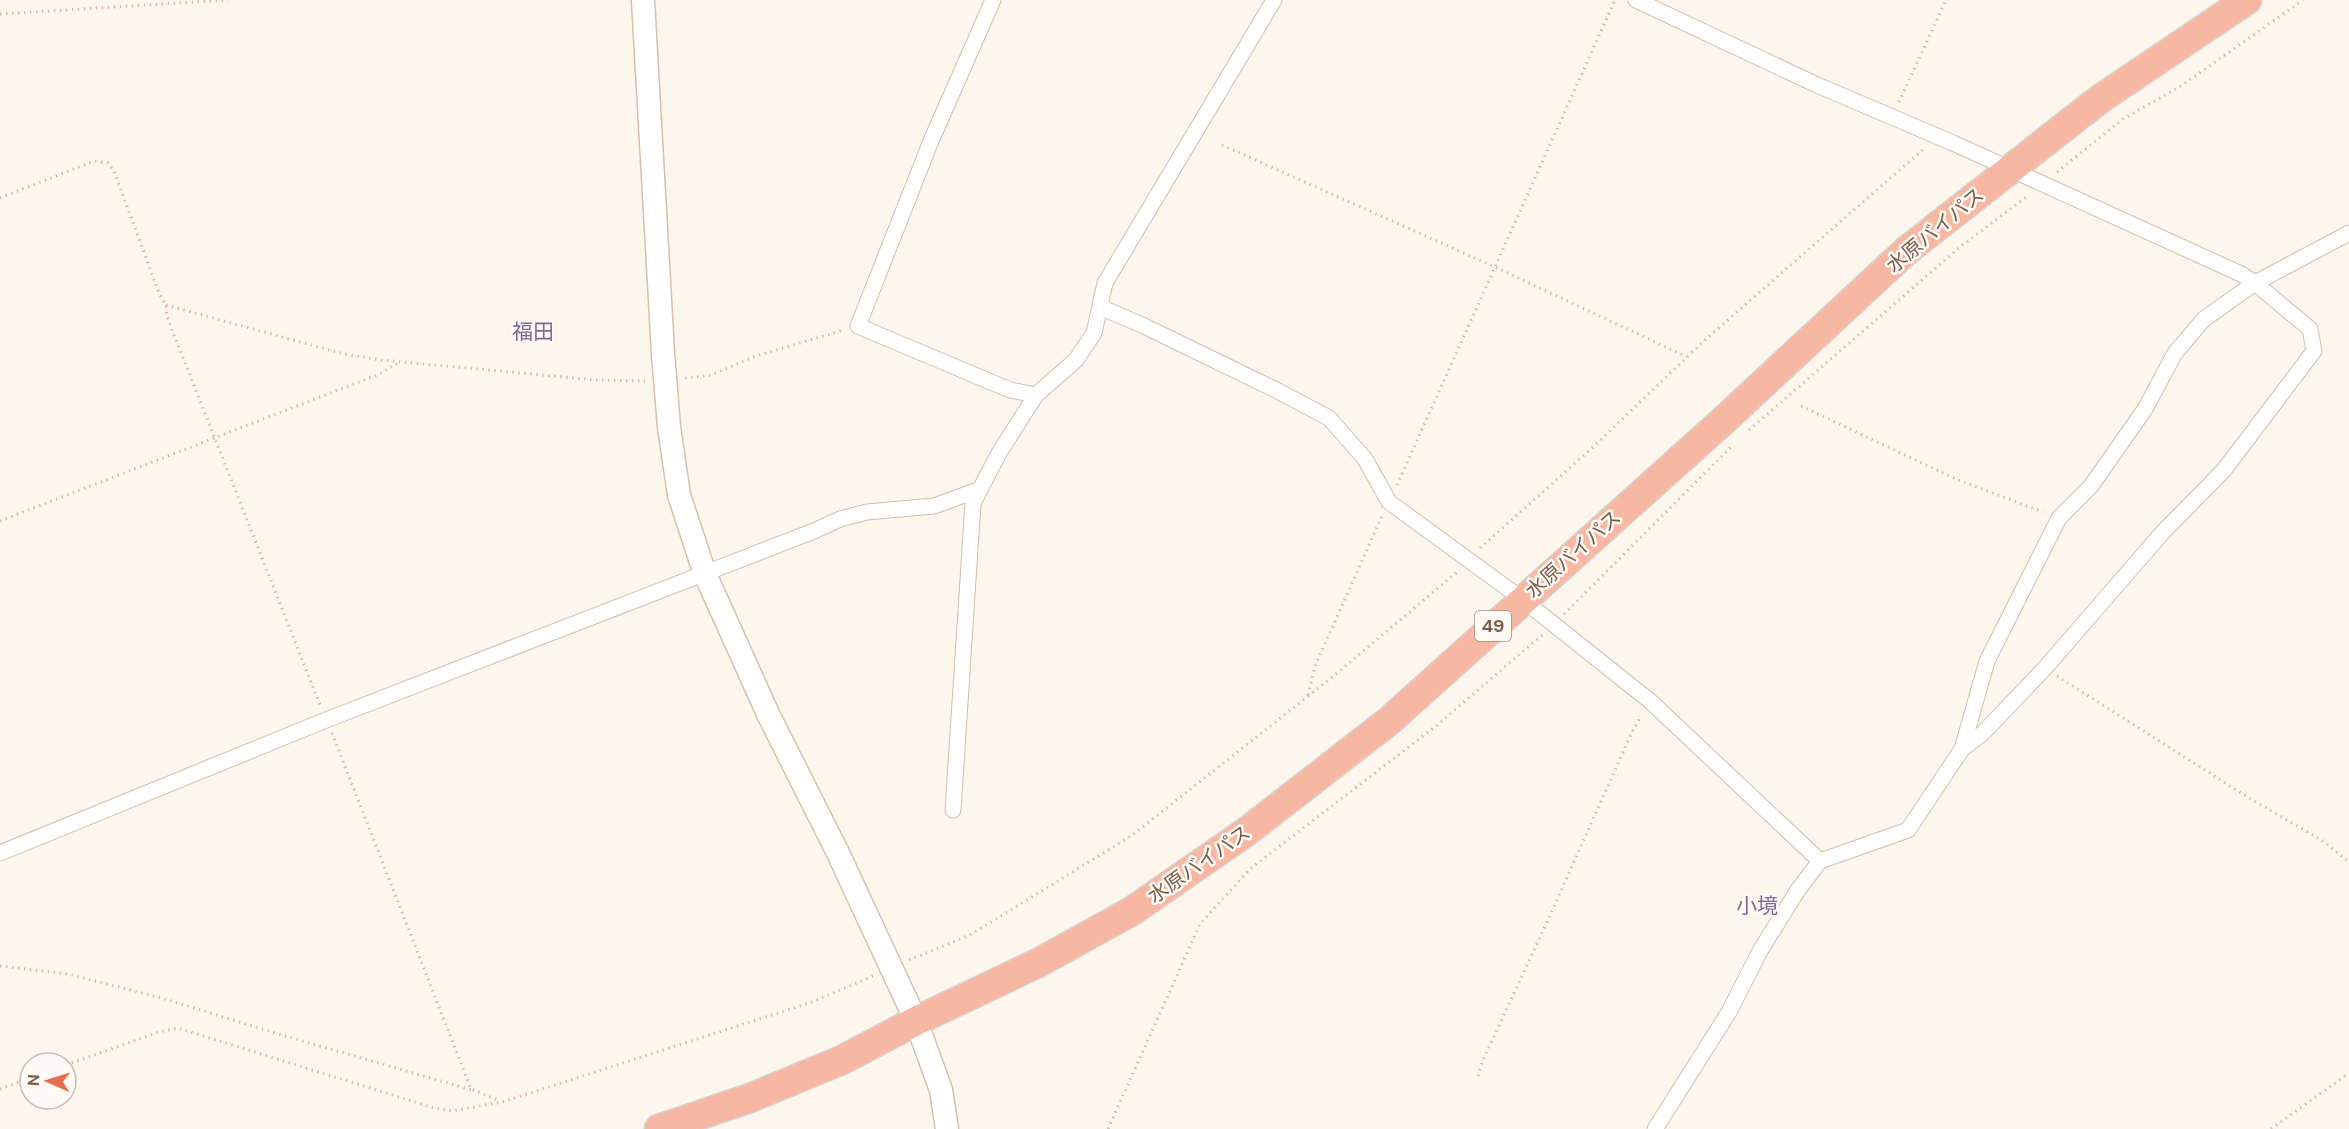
<svg xmlns="http://www.w3.org/2000/svg" width="2349" height="1129" font-family="'DM Sans','Noto Sans JP',sans-serif">
	<style>
		.lines { fill: none; stroke-linecap: round; stroke-linejoin: round }
		.street-casing { stroke: #d1beb0; stroke-width: 17 }
		.secondary-casing { stroke: #d6c0b0; stroke-width: 25 }
		.highway-casing { stroke: #dad1cd; stroke-width: 31 }
		.path { stroke: #d9b8a5; stroke-width: 3; stroke-dasharray: 1.5 4.5; stroke-linecap: butt }
		.street { stroke: #fff; stroke-width: 15 }
		.secondary { stroke: #fff; stroke-width: 22 }
		.highway { stroke: #f7b7a3; stroke-width: 28 }
		.labels { text-anchor: middle; dominant-baseline: central; stroke-width: 5; stroke-linejoin: round; paint-order: stroke }
		.shield { fill: #fffaf3; stroke: #a28b7f; stroke-width: 1.5 }
		.shield-label { font-size: 18px; font-weight: bold; fill: #7a5c4d }
		.street-label { font-size: 20px; fill: #7a5c4d; stroke: #fffaf3 }
		.neighbourhood-label { font-size: 21px; fill: #846695; stroke: #fffaf3 }
	</style>
	<rect width="100%" height="100%" fill="#fdf6ec"/>
	<g class="lines">
		<defs>
			<path id="street" d="M993,0L931,141L858,326L1010,390L1036,395
				M1636,0L1817,85L1953,143L2241,274L2255,283L2310,329L2314,351L2224,470L2163,532L2045,668L1982,734L1962,749
				M1100,307L1142,325L1276,390L1329,418L1365,459L1389,502L1522,599L1650,701L1820,861
				M953,810L973,503L999,453L1036,395L1076,360L1094,333L1105,283L1274,0
				M0,853L326,720L814,531L840,519L867,512L934,506L978,490
				M1655,1129L1729,1012L1760,951L1798,890L1820,861L1908,830L1962,749L1987,661L2059,518L2091,486L2145,409L2175,353L2204,319L2255,283L2349,233"/>
			<path id="secondary" d="M643,0L663,353L669,427L679,495L705,574L769,716L838,853L916,1021L941,1090L947,1129"/>
			<path id="highway" d="M659,1129L750,1098L842,1060L916,1021L1038,963L1132,911L1246,832L1389,721L1724,420L1906,251L2100,99L2247,0"/>
		</defs>
		<use href="#street" class="street-casing"/>
		<use href="#secondary" class="secondary-casing"/>
		<use href="#highway" class="highway-casing"/>
		<path class="path" d="M0,14L228,0
			M1899,102L1946,0
			M1222,145L1495,267L1687,357
			M2057,172L2123,119L2181,86L2303,0
			M0,198L94,161L108,163L114,171L159,293L166,305L167,317L320,705
			M166,305L344,354L381,360L596,380L645,381
			M685,378L711,375L756,356L844,330
			M1801,406L1958,480L2043,512
			M1749,430L1960,247L2029,195
			M1397,485L1615,0
			M0,521L377,375L400,362
			M1480,548L1592,448L1706,339L1926,147
			M1564,614L1731,447
			M2057,676L2249,798L2323,841L2349,862
			M1308,695L1315,666L1382,516
			M332,733L471,1089L500,1101
			M909,960L970,935L1131,836L1330,679L1457,572
			M0,966L68,974L158,997L282,1035L472,1090
			M66,1065L159,1032L178,1028L434,1108L452,1111L502,1102L812,1002L873,976
			M1478,1076L1483,1060L1548,920L1632,732L1641,716
			M0,1089L30,1078
			M1108,1129L1200,924L1250,869L1436,726L1542,635
			M2271,1129L2349,1073"/>
		<use href="#street" class="street"/>
		<use href="#secondary" class="secondary"/>
		<use href="#highway" class="highway"/>
	</g>
	<g class="labels">
		<rect class="shield" x="1475" y="611" width="36" height="30" rx="4.5"/>
		<g class="shield-label">
			<text x="1493" y="626">49</text>
		</g>
		<g class="street-label">
			<text transform="translate(1935 230) rotate(-40)">水原バイパス</text>
			<text transform="translate(1573 554) rotate(-42)">水原バイパス</text>
			<text transform="translate(1199 864) rotate(-35)">水原バイパス</text>
		</g>
		<g class="neighbourhood-label">
			<text x="533" y="332">福田</text>
			<text x="1757" y="906">小境</text>
		</g>
	</g>
	<g transform="translate(48 1081) rotate(273)"><circle r="28" fill="#fffaf3" stroke="#cabbb1" stroke-width="1.5"/>
	<path d="M0-4.5L10 22L0 15L-10 22Z" fill="#e76f51"/>
	<text y="-9" font-size="16" font-weight="bold" text-anchor="middle" fill="#7a5c4d">N</text>
	</g>
</svg>
